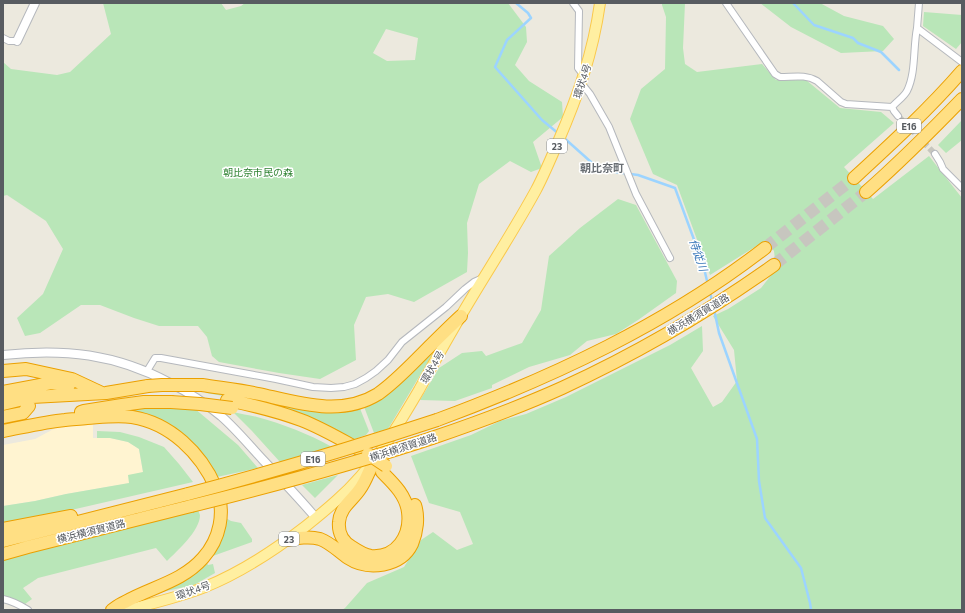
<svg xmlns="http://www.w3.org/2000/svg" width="965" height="613" font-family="Commissioner,'Noto Sans JP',sans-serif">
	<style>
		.commercial { fill: #fff4d1 }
		.green { fill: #b9e6b8; fill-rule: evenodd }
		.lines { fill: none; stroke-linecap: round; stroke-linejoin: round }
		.stream { stroke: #9cd4ff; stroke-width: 2.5 }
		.minor-tunnel { stroke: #c7c6bf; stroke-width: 6; stroke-dasharray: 6 3; stroke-linecap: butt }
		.motorway-tunnel { stroke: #c7c6bf; stroke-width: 12; stroke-dasharray: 12 6; stroke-linecap: butt }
		.minor-casing { stroke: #b5b8bd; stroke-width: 8 }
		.tertiary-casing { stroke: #b5b8bd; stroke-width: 10 }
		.primary-casing { stroke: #fac84a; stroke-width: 12 }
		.motorway-casing { stroke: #eba000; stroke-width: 14 }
		.minor { stroke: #fff; stroke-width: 6 }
		.tertiary { stroke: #fff; stroke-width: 8 }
		.primary { stroke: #ffefa1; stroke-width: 10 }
		.motorway { stroke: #ffdf83; stroke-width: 12 }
		.motorway-bridge-casing { stroke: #eba000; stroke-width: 14; stroke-linecap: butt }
		.motorway-bridge { stroke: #ffdf83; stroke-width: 12 }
		.labels { text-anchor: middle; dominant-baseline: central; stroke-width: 3; stroke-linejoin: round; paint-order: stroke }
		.shield { fill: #fff; stroke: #8a8d90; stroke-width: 1 }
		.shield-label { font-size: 9px; font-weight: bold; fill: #585c61 }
		.street-label { font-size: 10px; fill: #585c61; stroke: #fff }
		.park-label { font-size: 10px; fill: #2e8231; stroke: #fff }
		.neighbourhood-label { font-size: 11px; font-weight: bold; fill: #696e73; stroke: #fff }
		.water-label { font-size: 11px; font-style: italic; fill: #3474b7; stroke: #fff }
	</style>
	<rect width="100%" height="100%" fill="#ece9de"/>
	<path class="commercial" d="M93,420V438H110L128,442L139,449L143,472L130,483L66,494L35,501L3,506V445L35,439L61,425Z"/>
	<path class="green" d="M103,3H221L226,10L241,6L245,3H508L526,27L527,42L515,65L529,81L562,102L563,117L533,142L542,168L531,172L510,161L479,184L467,223L468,253L467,272L414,302L388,294L366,297L354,325L356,360L320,379L279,373L219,362L212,356L207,337L198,326H159L134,318L100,305H81L40,333L25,336L17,318L43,294L63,249L46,221L7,195L3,196V62L11,69L57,75L70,72L111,34ZM386,29L418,38L415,60L387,61L373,53Z
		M662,3H685L683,48L685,64L697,72L762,64L776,80H806L840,108L881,112L894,123L844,167L873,199L929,156L962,198V610H342L345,608L367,583L404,567L421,540L433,532L457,550L473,544L460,512L429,503L411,456L471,435L500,421L526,414L566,397L670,345L702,326L703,351L691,368L713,407L722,402L737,381L734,350L713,316L728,309L761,288L776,269L774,251L766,240L710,275L677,185L653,174L630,119L641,89L665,69L666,17L662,5Z
		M760,3H820L844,16L883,26L894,39L883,51L841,53L791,27Z
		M924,12L962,15V42L956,49L923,26Z
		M962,120V140L946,153L938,145Z
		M618,199L636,205L677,281L676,293L638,320L616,334L587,341L570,355L529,367L492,385V388L455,401L420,400L439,368L462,353L482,351L486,356L522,343L541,310L549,256L580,228Z
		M441,340L388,429L374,433L363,404Z
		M204,390L359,406L369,431L366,435L352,440L253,401L206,393Z
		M142,407L194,408L238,445L258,468L217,477L177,431L98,412Z
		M233,412C241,414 249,415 257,417C283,424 309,434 332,447L280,462L252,431Z
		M97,431L120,432L139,437L164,447L179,464L193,482L32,519L3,524V506L35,501L66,494L129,483L128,475L143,472L139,449L128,442L110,438H97Z
		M338,475L315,498L302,485Z
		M198,509C198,510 200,515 200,515C200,531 177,551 167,561L156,548L38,578L23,588L32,599L25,604L3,596V559Z
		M224,517L231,521L241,523L252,539V542L210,557L220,543L222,535Z
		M206,561L208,565L213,564L215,573L194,585L157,593Z"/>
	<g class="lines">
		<path class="stream" d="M516,3L528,13L531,18L507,40L495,67L542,120L559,134
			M793,3L814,25L853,38L858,43L881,52L899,70
			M563,137L600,170L638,175L675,188L703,264L708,285
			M710,291L712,302
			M714,309L719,333L757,439L759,481L765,518L801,568L810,603L811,610"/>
		<path class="minor-tunnel" d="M898,116L935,154"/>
		<path class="motorway-tunnel" d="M765,248L854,178
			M774,265L866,192"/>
		<defs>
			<path id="minor" d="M573,3L579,11L578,68L584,76
				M726,3L775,74L780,77C794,77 805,74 817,81L841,102L846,104L892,107
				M919,3L917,28L962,62
				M3,38L9,41H17
				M582,84L590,94L609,127L636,194L670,258
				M898,116L894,111L892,107C897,101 903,98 907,91C916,73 913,48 917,28
				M935,154L940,162L943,169L962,188
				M147,371L155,358H161L276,379L313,387L331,388L344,387L355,384L366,378L376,371L388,360L402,342L446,307L465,289L474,282L483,278
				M3,599C12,601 20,605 28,610"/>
			<path id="tertiary" d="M17,41L35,3
				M3,355C64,348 116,354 170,383C188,392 205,403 221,416C236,429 249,445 263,460C281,479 299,498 316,518"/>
			<path id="primary" d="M127,610C153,603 180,597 205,587C242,572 275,550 306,526C316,518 327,509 337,500C373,468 395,431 419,390C432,366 445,343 459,319C484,276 512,234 536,190C544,175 551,158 558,142C578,96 593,53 600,3"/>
			<path id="motorway" d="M854,178C891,144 929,109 962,71
				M866,192C900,162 931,131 962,99
				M3,371L26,369L72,379L102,393
				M202,385C221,388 240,390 259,394C299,403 341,417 378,394C395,382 409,367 423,353C436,340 448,328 461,316
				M3,392L51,383L69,385
				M227,400C252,405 277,411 301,420C322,428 342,440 362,451
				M3,404L32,397L106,393L148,386
				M81,412L84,411L122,405L144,402H171
				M3,417L23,413L29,406
				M437,420C553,377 667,324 765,248
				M3,431C24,427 45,422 65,420C72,419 80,419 87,418C102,417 117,415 132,417C170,423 201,453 216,488C226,512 220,539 203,558C182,582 151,587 125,602C120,604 116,607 112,610
				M432,438C476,423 520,407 562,388C636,354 708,312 774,265
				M374,462C369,470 366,481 360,489C353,500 340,507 339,522C338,533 343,542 352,547C358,551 364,555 371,556C397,558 411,535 408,512C406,495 393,483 382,472
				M3,529L71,516
				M287,540C298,538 309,536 320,539C331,543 339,552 348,558C368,571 401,567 412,544C417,532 419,517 415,505
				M3,541L188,494
				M3,554L28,547L191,506"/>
		</defs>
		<use href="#minor" class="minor-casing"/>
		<use href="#tertiary" class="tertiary-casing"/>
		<use href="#primary" class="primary-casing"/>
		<use href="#motorway" class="motorway-casing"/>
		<use href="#minor" class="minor"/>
		<use href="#tertiary" class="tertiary"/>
		<use href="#primary" class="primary"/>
		<use href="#motorway" class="motorway"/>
		<defs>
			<path id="motorway-bridge" d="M148,386L162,385H202
				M171,402L200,404L232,408
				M368,454L386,466
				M188,494C272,472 355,447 437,420
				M191,506C272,486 353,464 432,438"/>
		</defs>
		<use href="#motorway-bridge" class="motorway-bridge-casing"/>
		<use href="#motorway-bridge" class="motorway-bridge"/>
	</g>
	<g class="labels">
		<g class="shield">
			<rect x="897" y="119" width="24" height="14" rx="3"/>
			<rect x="547" y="139" width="20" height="14" rx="3"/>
			<rect x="301" y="452" width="24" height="14" rx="3"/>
			<rect x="279" y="532" width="20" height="14" rx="3"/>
		</g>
		<g class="shield-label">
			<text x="909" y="126">E16</text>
			<text x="557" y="146">23</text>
			<text x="313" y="459">E16</text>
			<text x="289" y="539">23</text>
		</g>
		<g class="street-label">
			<text transform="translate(582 81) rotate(-72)">環状4号</text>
			<text transform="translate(698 314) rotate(-31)">横浜横須賀道路</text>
			<text transform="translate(432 367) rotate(-60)">環状4号</text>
			<text transform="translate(403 447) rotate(-18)">横浜横須賀道路</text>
			<text transform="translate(91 531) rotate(-14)">横浜横須賀道路</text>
			<text transform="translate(193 590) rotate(-19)">環状4号</text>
		</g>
		<g class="park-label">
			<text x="258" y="172">朝比奈市民の森</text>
		</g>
		<g class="neighbourhood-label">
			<text x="602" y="167">朝比奈町</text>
		</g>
		<g class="water-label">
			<text transform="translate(699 255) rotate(71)">侍従川</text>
		</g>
	</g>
	<rect width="965" height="613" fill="none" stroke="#585c61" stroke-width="8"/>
</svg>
